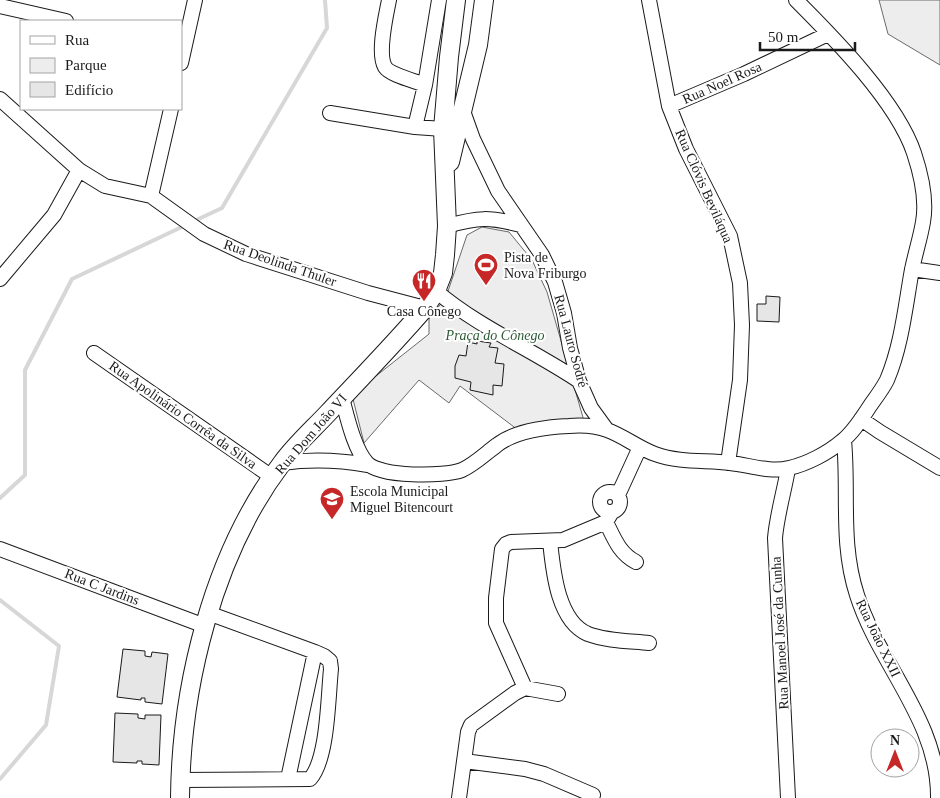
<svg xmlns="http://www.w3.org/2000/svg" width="940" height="798" font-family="Georgia,serif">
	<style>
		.green { fill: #ededed; stroke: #6a6a6a }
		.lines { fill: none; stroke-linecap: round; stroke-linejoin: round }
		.stream { stroke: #d7d7d7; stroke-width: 4 }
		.building { fill: #e6e6e6; stroke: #1a1a1a }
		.minor-casing { stroke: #1a1a1a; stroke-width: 16 }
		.major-casing { stroke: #1a1a1a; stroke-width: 20 }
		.minor { stroke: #fff; stroke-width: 14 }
		.major { stroke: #fff; stroke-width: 18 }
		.labels { text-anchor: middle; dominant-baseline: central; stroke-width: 4; stroke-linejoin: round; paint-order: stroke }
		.street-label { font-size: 14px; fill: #1a1a1a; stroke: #fff }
		.poi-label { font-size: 14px; fill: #1a1a1a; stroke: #fff; text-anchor: start }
		.park-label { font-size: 14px; font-style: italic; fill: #2b5a34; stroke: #fff }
	</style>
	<rect width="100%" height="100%" fill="#fff"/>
	<path class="green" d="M879,0H940V65L888,34Z
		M482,227L509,232L532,260L547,292L584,421L518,430L460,386L449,403L419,380L364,443L352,395L429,334V319L446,297L467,235Z"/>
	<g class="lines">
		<path class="stream" d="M192,222L222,208L327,28L325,0
			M0,498L25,475V370L72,279L186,225
			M0,600L59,646L46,725L0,779"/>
	</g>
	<path class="building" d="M766,296L780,297L779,322L757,321V304H766Z
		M477,341L491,343L489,347L498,348L495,363L504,364L502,386L493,385V395L470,390L471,382L455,378V366L459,355L466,356L468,342L477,344Z
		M123,649L145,651V656L151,657L152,652L168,654L162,704L145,702V698H141V700L117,697Z
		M115,713L138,714V718L145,719V715H161L159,765L142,764V761H137V763L113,762Z"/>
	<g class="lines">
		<defs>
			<path id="minor" d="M389,0C386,16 377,53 385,67C390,75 416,81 425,85
				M649,0L669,106L686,149L730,236L740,283L742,325L740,380L728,463
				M0,6L66,21
				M181,63L195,0
				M0,99L79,170L105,186L151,196L204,234L246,254L368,293L425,308
				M669,106L744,74L828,34
				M463,111L473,139L498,191L542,255L555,282L564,313L570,348L579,381L591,408L607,430
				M330,113L415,127L443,129
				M415,127L425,85L439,0
				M151,196L171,109
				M447,226C479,217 489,217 521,225
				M912,269L940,273
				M0,279L54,215L79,170
				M436,291C478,327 533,350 579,381
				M94,353L272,477
				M342,398C347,416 354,449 367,463C380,477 444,477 462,470C475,464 486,453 497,445C515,431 547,427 569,426C581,425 596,426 607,430C624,436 638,448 655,454C680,463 705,460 730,463C749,465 771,473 789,468C807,464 828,453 842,441C854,432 863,416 872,403C877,396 883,388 887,380C901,347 905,310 911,275C914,257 920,240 923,222C927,200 921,174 914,153C897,102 834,38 796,0
				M861,419L880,432L940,468
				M844,440C849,493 840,543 857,595C879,665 939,721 938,798
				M282,463C311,459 339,460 368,465
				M788,469C784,492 777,515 775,538L788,798
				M600 502a10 10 0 1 1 20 0a10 10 0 1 1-20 0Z
				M618,495L640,447
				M606,522C614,538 619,553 636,562
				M550,541C553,569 557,621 588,634C607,641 629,641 649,643
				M0,549L205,626
				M525,688L496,623V598L502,549L506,544L511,542L563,540L606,522L612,512
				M464,761L525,769L544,774L593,795
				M288,779L315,652
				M180,780L310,779C328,759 328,697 331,669L330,661L324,656L315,652L208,613
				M459,798L468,732L471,725L515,693L525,688L558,694"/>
			<path id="major" d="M450,162L478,45L484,0
				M180,798C181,686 213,554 282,463C295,445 312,430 328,413C360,379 394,344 425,308L436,291L443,273L445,255L447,226L443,129L449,57L456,0"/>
		</defs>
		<use href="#minor" class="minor-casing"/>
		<use href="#major" class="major-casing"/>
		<use href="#minor" class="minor"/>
		<use href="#major" class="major"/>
	</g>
	<defs>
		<symbol id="stadium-pin" viewBox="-11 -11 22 30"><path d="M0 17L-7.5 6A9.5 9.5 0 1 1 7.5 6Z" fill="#c62828" stroke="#fff"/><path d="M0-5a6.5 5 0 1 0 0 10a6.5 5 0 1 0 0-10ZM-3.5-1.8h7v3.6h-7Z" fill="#fff"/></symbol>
		<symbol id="restaurant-pin" viewBox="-11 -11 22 30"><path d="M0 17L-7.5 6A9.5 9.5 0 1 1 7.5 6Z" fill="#c62828" stroke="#fff"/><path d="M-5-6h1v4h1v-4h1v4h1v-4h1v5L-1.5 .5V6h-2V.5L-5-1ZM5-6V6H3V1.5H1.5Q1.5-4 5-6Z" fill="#fff"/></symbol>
		<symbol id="school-pin" viewBox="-11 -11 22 30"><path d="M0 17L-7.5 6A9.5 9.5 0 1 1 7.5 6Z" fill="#c62828" stroke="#fff"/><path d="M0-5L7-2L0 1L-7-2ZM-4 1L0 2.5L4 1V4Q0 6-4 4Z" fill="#fff"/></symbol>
	</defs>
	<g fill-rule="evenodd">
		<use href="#stadium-pin" x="472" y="251" width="28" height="38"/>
		<use href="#restaurant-pin" x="410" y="267" width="28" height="38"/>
		<use href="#school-pin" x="318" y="485" width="28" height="38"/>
	</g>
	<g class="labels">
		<g class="street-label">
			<text transform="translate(722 83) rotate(-24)">Rua Noel Rosa</text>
			<text transform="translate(704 186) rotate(66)">Rua Clóvis Beviláqua</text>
			<text transform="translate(280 263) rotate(19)">Rua Deolinda Thuler</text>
			<text transform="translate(571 341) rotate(75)">Rua Lauro Sodré</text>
			<text transform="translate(183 415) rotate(35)">Rua Apolinário Corrêa da Silva</text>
			<text transform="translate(311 434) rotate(-49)">Rua Dom João VI</text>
			<text transform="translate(102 587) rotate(21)">Rua C Jardins</text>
			<text transform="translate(780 633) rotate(-93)">Rua Manoel José da Cunha</text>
			<text transform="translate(878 638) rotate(64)">Rua João XXII</text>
		</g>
		<g class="poi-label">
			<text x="504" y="257">Pista de<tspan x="504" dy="16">Nova Friburgo</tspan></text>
			<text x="424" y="311" text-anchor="middle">Casa Cônego</text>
			<text x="350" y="491">Escola Municipal<tspan x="350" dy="16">Miguel Bitencourt</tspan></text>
		</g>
		<g class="park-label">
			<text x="495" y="335">Praça do Cônego</text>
		</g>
	</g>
	<rect x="20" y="20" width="162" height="90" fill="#ffffff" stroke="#a3a3a3"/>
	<rect x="30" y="36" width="25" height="8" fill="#ffffff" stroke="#a3a3a3"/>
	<text x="65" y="45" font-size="15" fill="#1a1a1a">Rua</text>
	<rect x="30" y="58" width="25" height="15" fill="#ededed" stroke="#a3a3a3"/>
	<text x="65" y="70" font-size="15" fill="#1a1a1a">Parque</text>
	<rect x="30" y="82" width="25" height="15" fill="#e6e6e6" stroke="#a3a3a3"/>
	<text x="65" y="95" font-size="15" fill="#1a1a1a">Edifício</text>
	<g transform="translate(895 753)"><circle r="24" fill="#ffffff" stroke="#a3a3a3"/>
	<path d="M0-4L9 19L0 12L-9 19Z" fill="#c62828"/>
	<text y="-8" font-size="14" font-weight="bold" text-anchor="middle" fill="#1a1a1a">N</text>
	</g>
	<path d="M760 42v8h95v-8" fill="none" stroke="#1a1a1a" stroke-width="2.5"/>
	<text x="768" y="42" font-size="15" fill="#1a1a1a" stroke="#ffffff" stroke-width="4" paint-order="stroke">50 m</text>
</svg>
